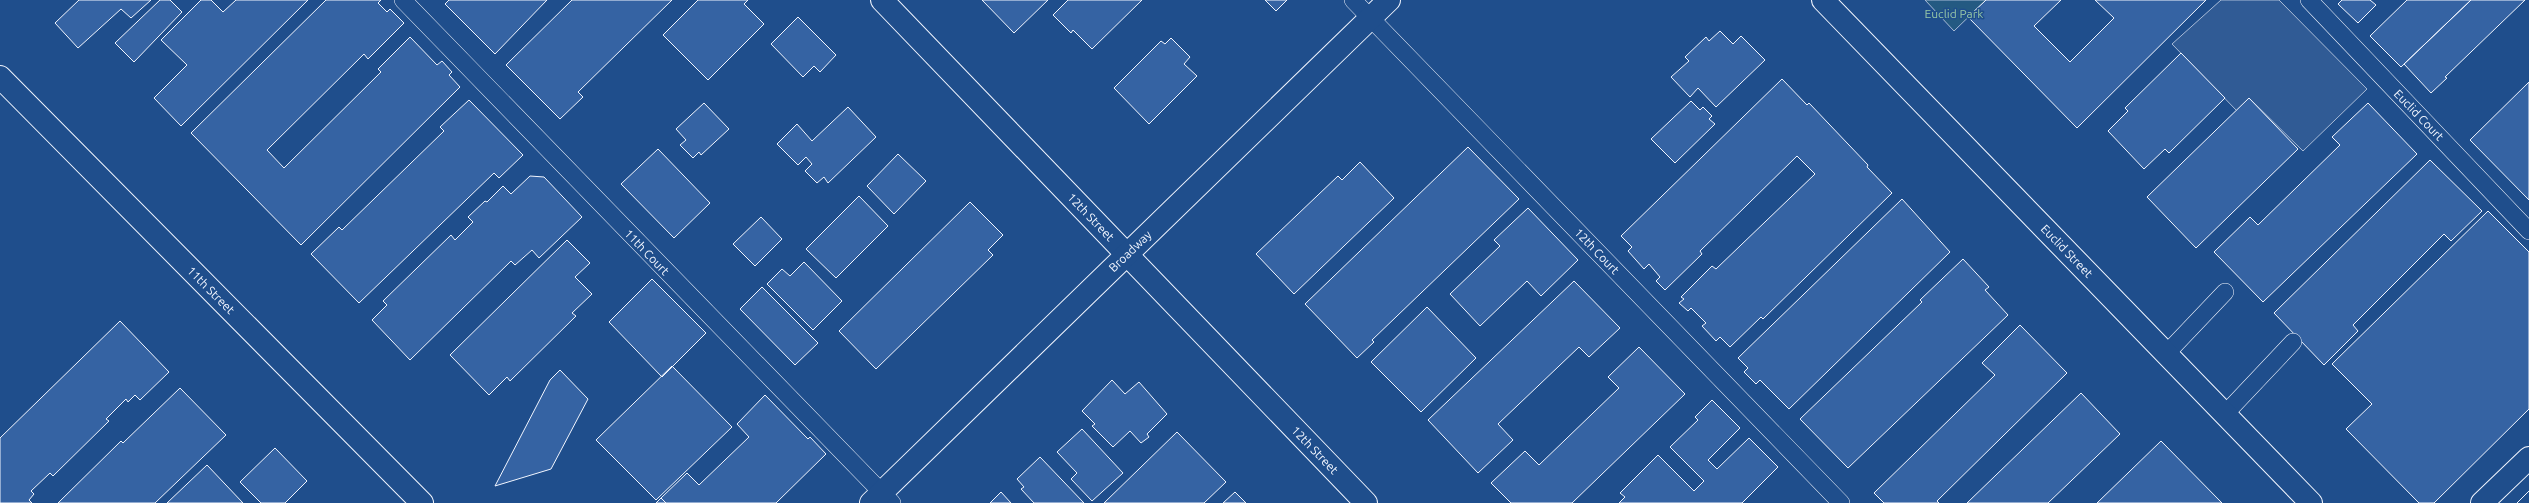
<svg xmlns="http://www.w3.org/2000/svg" width="2529" height="503" font-family="Ubuntu,sans-serif">
	<style>
		.green { fill: #245a82; stroke: #a8bbd7 }
		.parking { fill: #305b95; stroke: #a8bbd7 }
		.building { fill: #3563a3; stroke: #f2f6ff }
		.lines { fill: none; stroke-linecap: round; stroke-linejoin: round }
		.lane-casing { stroke: #f2f6ff; stroke-width: 18 }
		.street-casing { stroke: #f2f6ff; stroke-width: 24 }
		.secondary-casing { stroke: #f2f6ff; stroke-width: 24 }
		.lane { stroke: #1f4e8c; stroke-width: 17 }
		.street { stroke: #1f4e8c; stroke-width: 22 }
		.secondary { stroke: #1f4e8c; stroke-width: 22 }
		.tram { stroke: #f2f6ff; stroke-width: 1 }
		.labels { text-anchor: middle; dominant-baseline: central; stroke-width: 3; stroke-linejoin: round; paint-order: stroke }
		.park-label { font-size: 12px; fill: #97c8a6; stroke: #1f4e8c }
		.street-label { font-size: 12px; fill: #f2f6ff; stroke: #1f4e8c }
	</style>
	<rect width="100%" height="100%" fill="#1f4e8c"/>
	<path class="green" d="M1925,0H1986L1954,31Z"/>
	<path class="parking" d="M2221,0H2279L2367,89L2303,151L2250,99L2237,111L2172,44Z"/>
	<path class="building" d="M79,0H151L131,18L121,9L78,48L55,23Z
		M160,0H170L182,12L134,62L115,43Z
		M201,0H211L223,12L236,0H308L181,126L154,98L187,65L161,40Z
		M326,0H381L378,3L387,12L390,9L404,23L368,59L364,54L267,150L284,168L381,72L378,69L410,37L437,65L442,61L452,72L449,75L460,87L301,245L191,133Z
		M449,0H547L495,54L445,4Z
		M572,0H672L578,92L583,97L560,119L506,65Z
		M698,0H748L744,4L764,24L708,80L663,35Z
		M982,0H1048L1014,33Z
		M1068,0H1142L1092,49L1073,30L1071,33L1053,15Z
		M1265,0H1287L1276,11Z
		M1986,0H2061L2034,26L2070,62L2114,18L2095,0H2206L2077,128L1968,17Z
		M2342,0H2370L2376,5L2358,23L2338,4Z
		M2407,0H2471L2401,67L2370,36Z
		M2471,0H2525L2445,77L2447,78L2431,93L2404,64Z
		M798,17L836,55L820,72L814,66L803,77L771,44Z
		M1720,31L1733,44L1741,36L1765,60L1716,107L1698,88L1690,97L1671,77L1689,61L1685,57L1706,37L1709,41Z
		M1171,38L1190,57L1184,64L1197,76L1149,124L1114,88L1161,41L1165,44Z
		M2181,53L2225,98L2169,153L2165,149L2144,169L2108,131L2128,111L2125,108Z
		M1782,79L1807,105L1809,103L1868,165L1867,167L1892,193L1763,319L1761,317L1730,347L1720,337L1716,341L1702,326L1706,323L1691,308L1688,311L1679,303L1684,299L1681,297L1712,266L1716,269L1815,174L1797,156L1700,251L1702,254L1665,290L1656,281L1660,277L1649,264L1644,269L1628,251L1632,247L1621,236Z
		M2529,82V200L2470,140Z
		M2249,98L2298,149L2196,248L2147,197Z
		M469,100L523,155L499,178L494,173L359,303L311,254L339,227L342,230L444,131L440,127Z
		M1691,101L1700,110L1703,107L1712,116L1709,119L1715,124L1675,163L1651,139Z
		M704,103L729,129L701,155L699,152L693,158L680,145L686,140L676,129Z
		M2368,103L2417,154L2263,302L2214,252L2250,217L2258,225L2340,145L2332,137Z
		M848,107L876,137L828,183L824,177L817,183L805,171L812,164L806,157L798,165L777,144L797,124L812,141Z
		M1468,147L1519,199L1372,340L1374,342L1357,358L1305,304Z
		M658,149L710,203L674,238L621,184Z
		M898,154L926,181L894,214L867,186Z
		M2430,160L2482,211L2451,241L2444,234L2353,325L2358,331L2324,365L2274,313Z
		M1360,162L1394,198L1294,294L1256,254L1338,176L1342,180Z
		M530,176L544,177L582,217L539,258L532,250L515,265L511,261L410,360L372,320L387,305L383,301L451,235L455,240L473,222L468,217L485,201L487,202L503,186L511,194Z
		M859,196L888,226L836,278L806,249Z
		M1902,199L1950,252L1789,409L1760,380L1756,384L1744,372L1748,368L1738,358Z
		M970,202L1003,235L988,250L993,255L876,369L839,331Z
		M1528,208L1578,260L1541,296L1527,281L1480,326L1450,294L1500,246L1494,240Z
		M2488,211L2529,252V409L2434,503H2419L2346,429L2372,404L2332,364Z
		M761,217L782,239L755,266L733,244Z
		M567,240L590,263L575,277L592,294L572,313L576,316L510,381L507,377L489,395L450,355Z
		M1963,259L1989,287L1985,290L2008,315L1848,468L1800,419L1922,302L1920,300Z
		M804,262L842,301L813,330L767,284L782,269L790,276Z
		M652,279L706,333L662,377L609,322Z
		M1574,281L1620,328L1589,357L1579,347L1498,424L1513,440L1478,473L1428,420Z
		M762,287L818,343L795,365L740,309Z
		M1427,307L1476,358L1421,412L1371,362Z
		M120,321L169,372L140,400L135,395L128,402L126,399L106,419L109,421L53,476L50,473L31,491L34,494L29,500L32,503H0V438Z
		M2020,325L2067,373L1937,501L1939,503H1884L1874,493L1995,375L1982,363Z
		M1639,347L1685,394L1572,503H1511L1491,483L1525,451L1539,465L1619,388L1608,377Z
		M672,366L732,427L656,500L596,440Z
		M560,370L588,399L551,469L495,486L550,380Z
		M1112,380L1125,394L1139,382L1167,414L1147,434L1149,437L1141,443L1130,431L1113,447L1092,426L1095,424L1082,411Z
		M180,388L226,435L155,503H58L121,441L123,443Z
		M2081,393L2120,434L2048,503H1967Z
		M765,395L808,439L810,437L826,454L776,503H666L661,498L687,473L699,485L749,437L737,424Z
		M1712,400L1740,428L1708,460L1717,469L1749,438L1778,467L1742,503H1619L1625,497L1620,493L1658,455L1694,491L1704,481L1670,447L1698,420L1695,417Z
		M1082,429L1123,473L1092,501L1071,479L1077,473L1057,452Z
		M1177,432L1226,482L1204,503H1104Z
		M2161,441L2222,503H2097Z
		M275,448L307,481L285,503H261L240,482Z
		M1040,457L1084,503H1034L1021,489L1024,487L1017,479Z
		M207,465L243,503H167Z
		M1001,492L1011,503H990Z
		M1235,492L1246,503H1223Z
		M661,498L666,503H656Z"/>
	<g class="lines">
		<defs>
			<path id="lane" d="M403,0L892,503
				M1353,0L1841,503
				M2309,0L2529,231
				M2166,354L2225,292
				M2225,414L2293,342"/>
			<path id="street" d="M882,0L1366,503
				M1823,0L2311,503"/>
			<path id="secondary" d="M0,77L422,503
				M871,503L1389,0
				M2482,503L2529,458"/>
		</defs>
		<use href="#lane" class="lane-casing"/>
		<use href="#street" class="street-casing"/>
		<use href="#secondary" class="secondary-casing"/>
		<use href="#lane" class="lane"/>
		<use href="#street" class="street"/>
		<use href="#secondary" class="secondary"/>
		<path class="tram" d="M2517,503L2529,491"/>
	</g>
	<g class="labels">
		<g class="park-label">
			<text x="1954" y="13">Euclid Park</text>
		</g>
		<g class="street-label">
			<text transform="translate(2419 115) rotate(46)">Euclid Court</text>
			<text transform="translate(1091 217) rotate(46)">12th Street</text>
			<text transform="translate(1130 251) rotate(-44)">Broadway</text>
			<text transform="translate(1597 251) rotate(46)">12th Court</text>
			<text transform="translate(2067 251) rotate(46)">Euclid Street</text>
			<text transform="translate(647 252) rotate(46)">11th Court</text>
			<text transform="translate(211 290) rotate(45)">11th Street</text>
			<text transform="translate(1315 450) rotate(46)">12th Street</text>
		</g>
	</g>
</svg>
